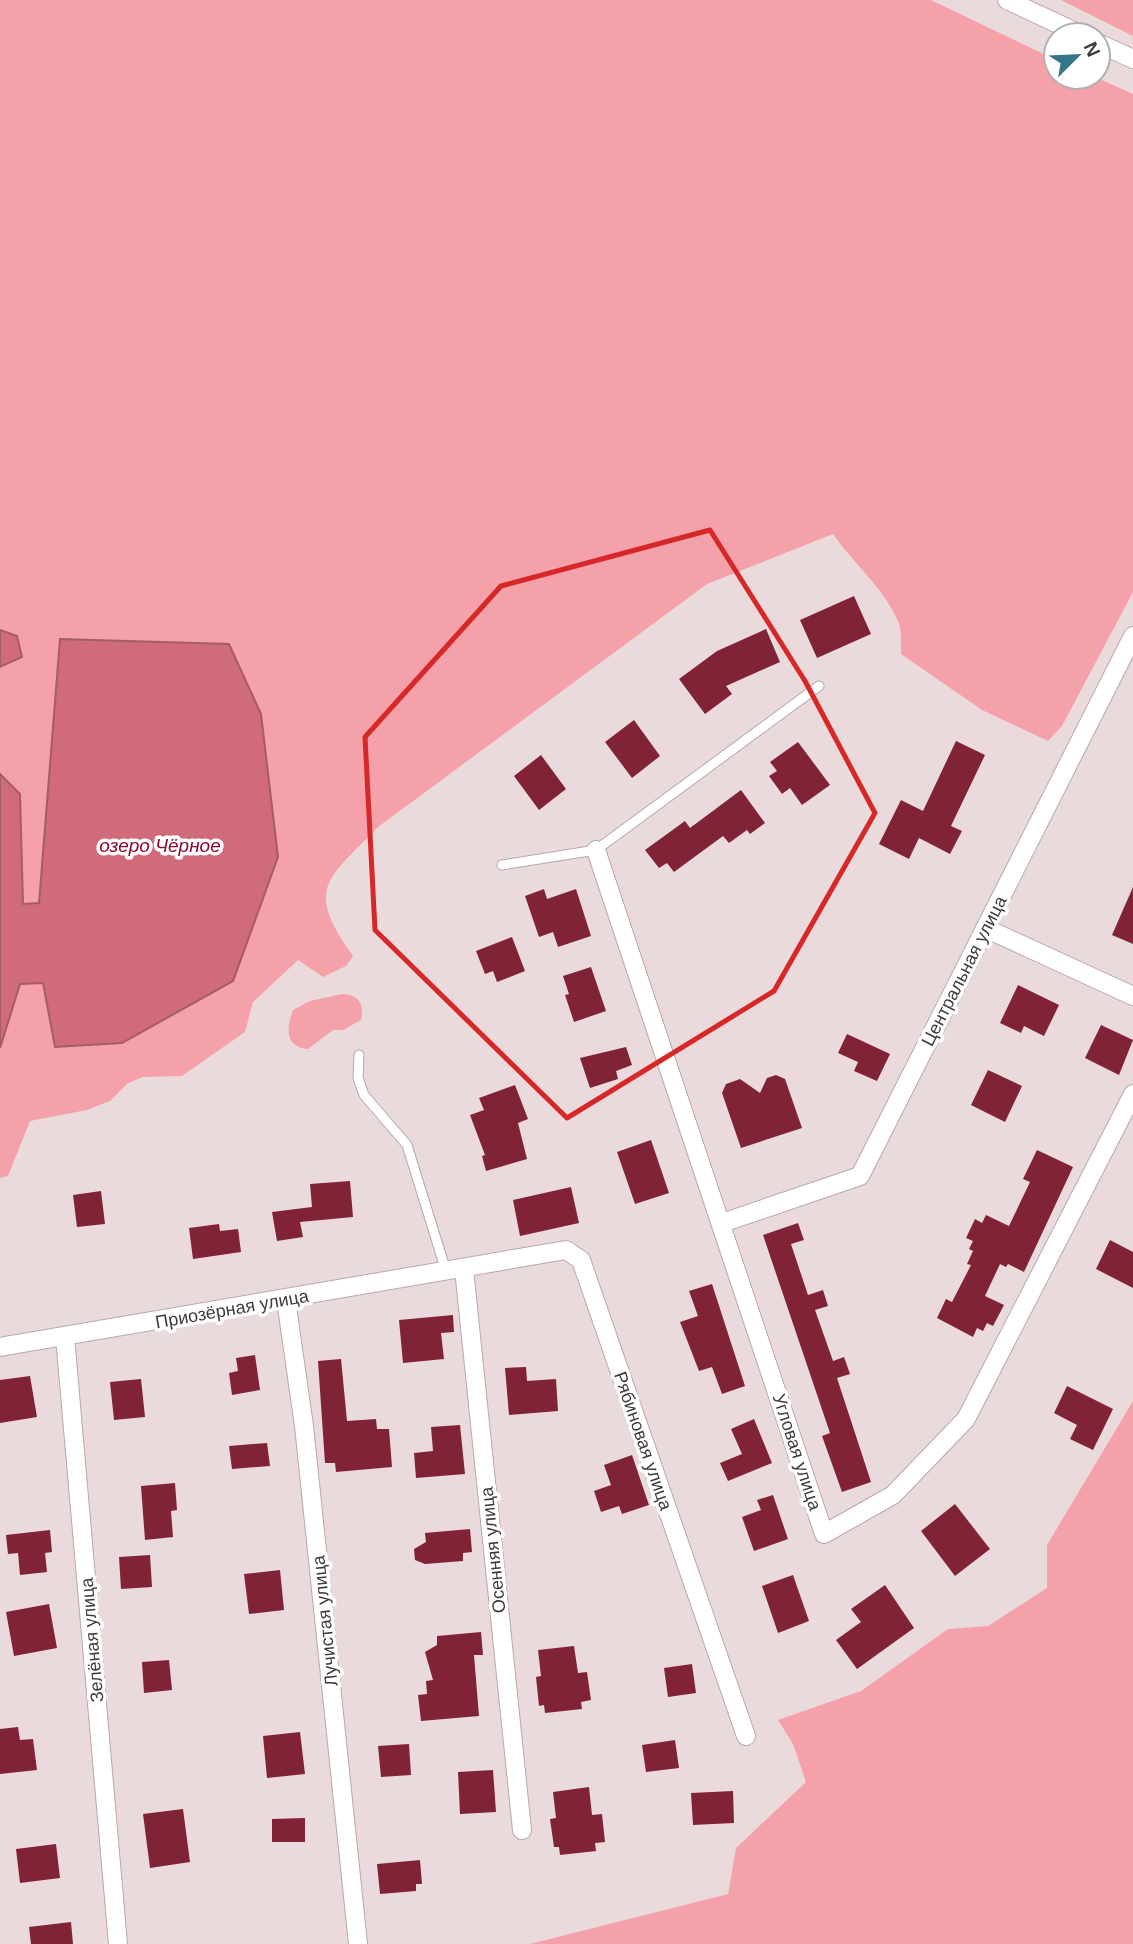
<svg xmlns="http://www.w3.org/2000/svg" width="1133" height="1944" font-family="Helvetica,sans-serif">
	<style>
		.green { fill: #f5a1aa }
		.water { fill: #d06b79; stroke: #a55c66; stroke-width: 2 }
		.building { fill: #802337 }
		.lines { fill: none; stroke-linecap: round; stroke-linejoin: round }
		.lane-casing { stroke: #b8a8a9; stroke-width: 11 }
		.street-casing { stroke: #b8a8a9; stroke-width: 20 }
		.lane { stroke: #fff; stroke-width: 9 }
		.street { stroke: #fff; stroke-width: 18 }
		.marked { fill: none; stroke: #d62828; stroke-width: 5; stroke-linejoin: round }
		.labels { text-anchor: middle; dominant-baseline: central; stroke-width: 7; stroke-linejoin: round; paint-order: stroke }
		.street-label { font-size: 18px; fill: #413a3b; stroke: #fff }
		.water-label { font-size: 19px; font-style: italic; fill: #8b0a32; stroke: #fff }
	</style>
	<rect width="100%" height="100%" fill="#ebdadb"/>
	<path class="green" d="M0,0H931L1056,60V77H1095L1133,94V592L1062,726L1048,741L982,710L901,654C901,644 902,630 898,621C883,587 853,563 833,534L707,584L378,827C327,880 304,888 353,956L346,966L323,977L298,960L253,1002L245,1032L182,1076L143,1077L128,1083L110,1101L87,1110L30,1121L8,1176L0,1178V1048L20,984L43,983L60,639L40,903L23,904L20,794L0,774V667L22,657L17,636L0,630Z
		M1061,0H1133V36Z
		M342,994C358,994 365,1004 361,1020L343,1030H333L308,1049C285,1047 286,1028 293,1010L310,1001Z
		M1133,1401V1944H530L728,1894L736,1848L806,1782L793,1744L778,1720L861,1691L948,1629L988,1626L1047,1588V1545Z"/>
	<path class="water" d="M0,630L17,636L22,657L0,667Z
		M60,639L229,644L261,714L278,857L233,981L122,1043L55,1047L43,983L20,984L0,1048V774L20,794L23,904L39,903Z"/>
	<path class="building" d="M854,596L871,634L817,658L800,620Z
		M766,629L780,662L726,686L732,694L705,714L679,679L717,651Z
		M634,720L660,756L632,778L605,742Z
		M956,741L985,755L951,826L962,831L950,854L919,838L909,859L879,844L901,800L923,811Z
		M798,742L830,785L802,805L790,788L782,794L769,776L777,771L770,762Z
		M541,755L566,789L539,810L514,776Z
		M741,790L765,823L750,834L747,830L729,843L723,836L674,872L667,863L659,868L645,850L685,821L690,828Z
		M1133,887V944L1112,935Z
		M544,889L547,899L576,889L591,936L558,947L553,932L539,937L525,896Z
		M512,937L525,971L497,982L493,971L485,974L476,951Z
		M591,967L606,1011L574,1022L565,995L569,994L563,976Z
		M1018,985L1059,1005L1044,1036L1024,1026L1021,1033L1000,1023Z
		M1101,1025L1133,1040L1119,1075L1085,1058Z
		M847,1034L890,1054L877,1081L854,1071L858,1062L838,1053Z
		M626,1047L632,1065L616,1071L618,1079L590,1088L580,1058Z
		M988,1070L1022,1086L1005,1122L971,1105Z
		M776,1075L785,1079L802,1128L741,1148L722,1093L726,1084L740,1079L760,1093L767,1078Z
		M515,1085L528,1119L518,1123L527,1159L486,1171L482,1156L485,1155L470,1115L484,1110L479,1098Z
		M651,1140L669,1193L635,1204L617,1152Z
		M1037,1150L1073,1167L1024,1272L1008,1264L1006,1267L1000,1264L985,1296L1004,1305L993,1326L987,1323L983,1331L977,1328L973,1337L937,1318L946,1299L952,1302L971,1265L967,1264L973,1251L969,1249L973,1241L966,1238L975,1219L982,1223L986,1215L1009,1226L1030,1182L1023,1179Z
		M350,1181L353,1217L300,1222L303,1237L277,1241L272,1212L312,1207L310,1184Z
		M571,1187L579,1223L520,1236L513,1200Z
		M101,1191L105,1224L77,1227L73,1195Z
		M798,1223L804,1240L791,1244L808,1295L823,1290L828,1306L815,1310L833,1361L844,1357L850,1374L837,1378L871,1482L842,1492L822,1436L830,1433L763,1235Z
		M219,1224L220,1231L238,1229L241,1252L193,1259L189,1228Z
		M1110,1240L1133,1252V1288L1096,1269Z
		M712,1284L745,1386L722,1394L712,1367L699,1371L680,1322L698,1316L689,1291Z
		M453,1315L454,1332L441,1333L444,1359L403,1363L399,1320Z
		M255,1355L260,1390L232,1395L229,1373L238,1371L236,1358Z
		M341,1359L347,1421L376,1419L377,1429H389L392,1467L336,1472L335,1463H325L318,1361Z
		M526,1367L527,1381L556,1379L558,1411L509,1415L505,1368Z
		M30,1376L37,1417L0,1423V1380Z
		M141,1379L145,1417L114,1420L110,1382Z
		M1067,1386L1113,1409L1093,1450L1070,1439L1077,1425L1054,1413Z
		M754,1419L772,1463L728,1481L720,1463L742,1454L731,1429Z
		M460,1425L465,1474L416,1478L414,1453L433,1451L431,1427Z
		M267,1443L270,1466L232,1469L229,1446Z
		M632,1455L649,1505L622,1514L619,1506L601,1512L594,1491L611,1485L604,1465Z
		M175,1483L177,1510L171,1511L173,1537L145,1540L141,1486Z
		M773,1495L788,1539L754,1551L742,1517L761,1510L757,1500Z
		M955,1504L990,1549L955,1576L921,1531Z
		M470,1529L472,1552L463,1553V1561L425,1564L415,1560L414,1549L426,1542L425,1533Z
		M50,1530L52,1552L45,1553L47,1572L20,1575L18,1553L8,1554L6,1535Z
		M150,1555L152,1587L121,1589L119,1557Z
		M280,1570L284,1610L249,1614L244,1574Z
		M793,1575L809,1621L778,1633L762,1586Z
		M885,1585L914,1628L857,1669L836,1640L861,1622L851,1609Z
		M49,1604L57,1648L14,1656L6,1612Z
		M481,1632L483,1655H474L479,1716L421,1721L418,1695L427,1694L426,1681L433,1680L425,1652L437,1645V1636Z
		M574,1646L578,1673L587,1672L591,1700L581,1702L582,1709L545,1713L544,1705L539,1706L536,1677L541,1676L538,1650Z
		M169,1660L172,1690L144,1693L142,1662Z
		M692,1664L696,1693L668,1697L664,1668Z
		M18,1727L20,1740L33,1739L37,1770L0,1774V1729Z
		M300,1732L305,1774L267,1778L263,1736Z
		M675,1740L679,1768L646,1772L642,1745Z
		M409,1744L411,1775L381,1777L378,1746Z
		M493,1770L496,1812L460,1814L458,1772Z
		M589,1787L592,1815L602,1814L605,1842L595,1843L596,1851L560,1855L559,1847H554L550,1819L556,1818L553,1792Z
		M733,1791L734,1823L693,1825L691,1793Z
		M183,1809L190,1862L150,1868L143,1814Z
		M305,1818V1842H272V1819Z
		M56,1844L60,1878L20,1883L16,1849Z
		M420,1860L422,1884H416V1891L380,1894L377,1864Z
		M71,1922L73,1944H31L29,1927Z"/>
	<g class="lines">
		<defs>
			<path id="lane" d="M502,865L596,850L819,686
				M359,1055L358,1078L364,1095L407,1145L446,1271"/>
			<path id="street" d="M1007,0L1082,35
				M1098,43L1133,59
				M596,850L824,1534L893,1495L966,1419L1133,1094
				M985,928L1133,996
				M722,1223L860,1176L1133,636
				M464,1269L522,1830
				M286,1300L304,1426L358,1944
				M65,1337L118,1944
				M0,1347L566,1250L581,1260L746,1736"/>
		</defs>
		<use href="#lane" class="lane-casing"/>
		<use href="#street" class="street-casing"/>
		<use href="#lane" class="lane"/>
		<use href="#street" class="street"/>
	</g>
	<path class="marked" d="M710,530L805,681L875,813L774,991L567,1118L375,930L365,737L501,586Z"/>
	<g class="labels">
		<g class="street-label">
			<text transform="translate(964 971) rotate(-63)">Центральная улица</text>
			<text transform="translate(232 1309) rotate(-10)">Приозёрная улица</text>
			<text transform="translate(643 1441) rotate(71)">Рябиновая улица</text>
			<text transform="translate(797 1452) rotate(72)">Угловая улица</text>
			<text transform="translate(493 1550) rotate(-96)">Осенняя улица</text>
			<text transform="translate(325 1621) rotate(-96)">Лучистая улица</text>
			<text transform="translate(92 1640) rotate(-95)">Зелёная улица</text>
		</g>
		<g class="water-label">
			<text x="160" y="845">озеро Чёрное</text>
		</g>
	</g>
	<g transform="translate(1077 56) rotate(66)"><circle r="33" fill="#ffffff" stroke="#b3b0b1" stroke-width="2"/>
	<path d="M0-5L12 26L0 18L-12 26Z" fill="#357489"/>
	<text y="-10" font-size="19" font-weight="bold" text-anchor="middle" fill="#413a3b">N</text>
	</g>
</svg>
